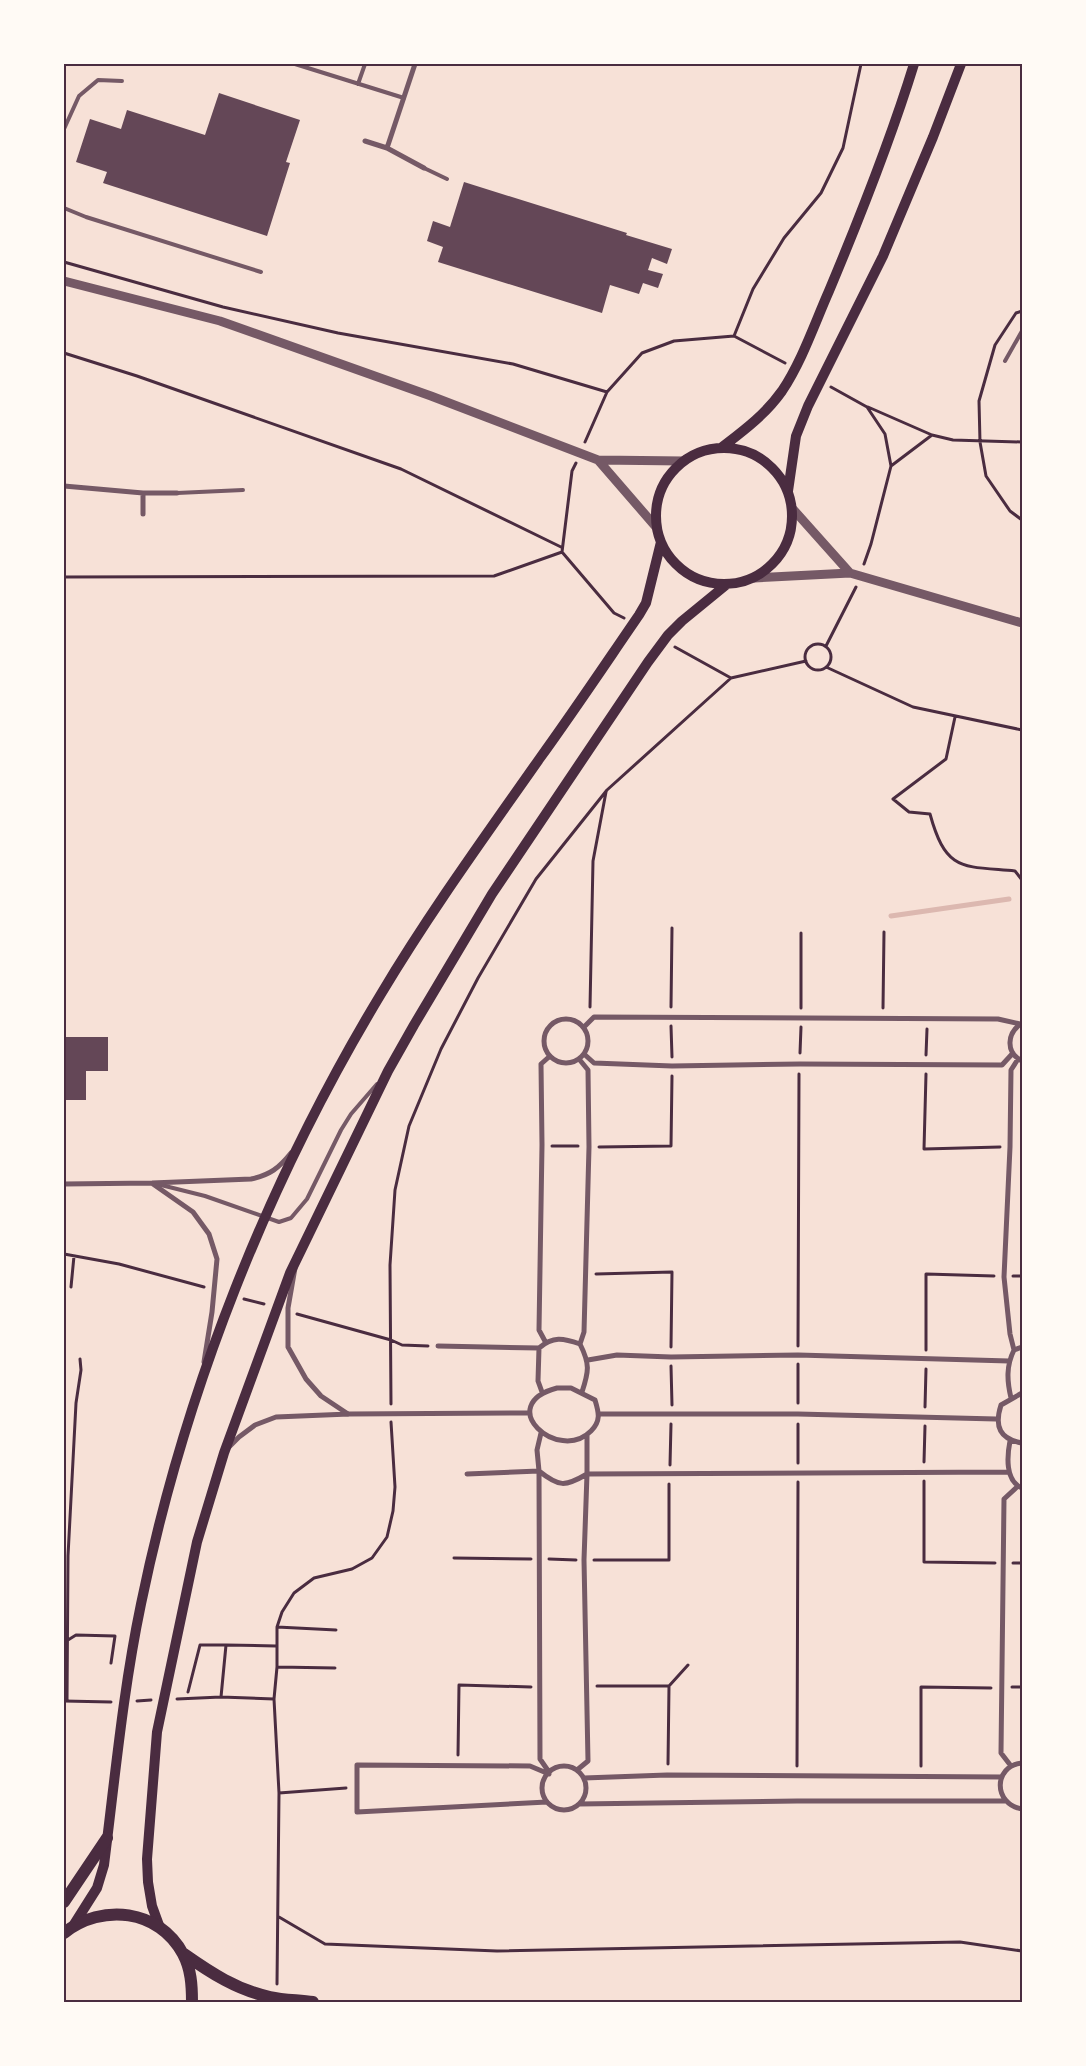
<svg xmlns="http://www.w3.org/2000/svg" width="1086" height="2066" font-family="'DejaVu Sans',sans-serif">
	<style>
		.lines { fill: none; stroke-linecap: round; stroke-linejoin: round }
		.stream { stroke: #dcb8b0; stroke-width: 5 }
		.building { fill: #644757 }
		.path { stroke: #4a2c40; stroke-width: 3 }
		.service { stroke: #755966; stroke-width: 4 }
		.minor { stroke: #755966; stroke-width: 5 }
		.tertiary { stroke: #755966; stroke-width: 9 }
		.secondary { stroke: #4a2c40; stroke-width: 10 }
		.primary { stroke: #4a2c40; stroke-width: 12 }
		.neatline { fill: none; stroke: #4a2c40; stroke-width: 2 }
	</style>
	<rect width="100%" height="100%" fill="#f7e1d7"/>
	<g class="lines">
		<path class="stream" d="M891,916L1009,899"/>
	</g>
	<path class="building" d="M219,93L300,120L286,162L290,163L267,236L103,183L107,172L76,162L90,119L121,129L127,110L205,135Z
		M464,182L627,233L626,235L672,249L667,264L652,258L648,270L663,274L658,288L643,283L639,294L610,285L602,313L438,262L443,247L427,241L433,221L450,227Z
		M64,1037H108V1071H86V1100H64Z"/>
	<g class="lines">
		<path class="path" d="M64,262L223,307L338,333L513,364L607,392
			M1022,311L1016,313L995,345L979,401L980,442L986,476L1010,511L1022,520
			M734,336L753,289L784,238L821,193L843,148L861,64
			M64,353L137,376L401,469L561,547
			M831,387L867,407L885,434L891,466L871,544L864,564
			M868,407L932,435
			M585,442L607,392L642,353L674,341L734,336L785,363
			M576,463L572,471L562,552L614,613L624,618
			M891,466L932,435L953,440L1022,442
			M64,577L494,576L562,552
			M805 657a13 13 0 1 1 26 0a13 13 0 1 1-26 0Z
			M826,646L856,587
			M675,647L731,678
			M826,667L913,707L1022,730
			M955,717L946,759L893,799L909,812L930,814C946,872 962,866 1015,871L1022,880
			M801,933V1008
			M1022,945V1010
			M590,1007L593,861L606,792
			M671,1007L672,928
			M883,1008L884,932
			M671,1026L672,1057
			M800,1053L801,1027
			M926,1055L927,1029
			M926,1074L924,1149L1000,1147
			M552,1146H578
			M599,1147L671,1146L672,1076
			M64,1254L119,1264L204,1287
			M596,1274L672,1272L671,1347
			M1013,1276H1022
			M71,1287L74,1256
			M244,1299L264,1304
			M297,1314L391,1340L402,1345L428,1346
			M798,1346L799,1074
			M926,1350V1274L994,1276
			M798,1364V1403
			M671,1366L672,1405
			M391,1404L390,1265L395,1190L409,1126L441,1049L478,978L536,879L607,790L731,678L806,661
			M925,1407L926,1369
			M924,1462L925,1426
			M798,1463V1424
			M670,1465L671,1424
			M924,1481V1562L995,1563
			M454,1558L531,1559
			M549,1559L576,1560
			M594,1560H669V1484
			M1013,1563H1022
			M277,1627L336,1630
			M68,1640L76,1635L115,1636L111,1663
			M278,1667L335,1668
			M597,1686H669L668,1764
			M669,1686L688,1665
			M1012,1687H1022
			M188,1692L200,1645H226
			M221,1697L274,1699
			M177,1699L221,1697L226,1645L276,1646
			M64,1701L111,1702
			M67,1701L68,1556L76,1403L81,1370L80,1359
			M137,1701L151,1700
			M458,1755L459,1685L531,1687
			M797,1766L798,1482
			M921,1766V1687L991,1688
			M279,1793L346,1788
			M279,1917L325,1944L497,1951L960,1942L1022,1951
			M277,1984L279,1793L274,1699L277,1667V1627L282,1612L294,1593L314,1578L352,1569L372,1558L387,1537L393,1511L395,1487L391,1422"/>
		<path class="service" d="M295,64L404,98
			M358,84L365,64
			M64,129L79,96L98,80L122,81
			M424,168L447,179
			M64,208L86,217L261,272
			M1005,361L1022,331
			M177,493L243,490
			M157,1184L205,1196L279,1222L291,1218L307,1199L341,1130L351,1114L377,1084"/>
		<path class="minor" d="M365,141L387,148L424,168
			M387,148L415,64
			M64,486L143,493H177
			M143,493V514
			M544 1041a22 22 0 1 1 44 0a22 22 0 1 1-44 0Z
			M1022,1023C1007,1033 1005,1052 1022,1061
			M584,1027L594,1017L998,1019L1020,1024
			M584,1054L594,1063L672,1066L800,1064L1002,1065L1013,1053
			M579,1059L588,1070L589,1147L584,1332L580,1344
			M64,1184L152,1183L251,1179C270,1175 279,1168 291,1153
			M153,1184L193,1212L209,1234L217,1259L212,1312L204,1362
			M295,1268L288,1308V1347L306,1379L321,1396L348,1414
			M546,1343L539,1330L542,1145L541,1064L550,1056
			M438,1346L539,1348
			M1014,1350L1010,1334L1004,1277L1010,1147L1011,1070L1018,1059
			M588,1360L617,1355L671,1357L798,1355L1009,1361
			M557,1388H571L595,1400C599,1413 601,1421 591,1431C558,1464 493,1405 557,1388Z
			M542,1392L538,1381L539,1348C553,1336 563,1338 580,1344C590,1364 589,1371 582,1392
			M1022,1393L1001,1405C994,1427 1000,1439 1022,1443
			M1011,1398C1007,1381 1006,1366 1014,1350L1022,1347
			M600,1414H798L996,1419
			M541,1433L537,1450L539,1471C559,1487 565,1487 587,1474V1435
			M1010,1441C1007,1456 1005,1481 1022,1488
			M229,1447L239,1437L255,1425L276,1417L349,1414L530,1413
			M467,1474L539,1471L540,1759L549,1772
			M1022,1763C993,1766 993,1804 1022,1809
			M1011,1766L1001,1753L1004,1499L1018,1486
			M542 1788a22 22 0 1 1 44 0a22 22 0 1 1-44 0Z
			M577,1770L588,1761L584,1560L587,1474L1008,1472
			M584,1778L667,1775L1002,1777
			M547,1802L357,1812V1765L530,1766L549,1774
			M579,1804L797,1801H1006"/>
		<path class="tertiary" d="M64,281L220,321L431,396L598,460L684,461
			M598,460L656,527
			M792,508L850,573
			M754,578L850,573L1022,623"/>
		<path class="secondary" d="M656 516a68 68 0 1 1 136 0a68 68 0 1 1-136 0Z
			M721,448C743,431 765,415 782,391C802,361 814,325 829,291C860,217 890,142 914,64
			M788,491L796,436L808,406L883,256L933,137L961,64
			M73,1926L97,1888L104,1865C115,1778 123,1690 141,1604C185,1390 268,1181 381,994C430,912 486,835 540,758C574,711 606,663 639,615L646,603L661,542
			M160,1928L152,1906L148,1882L147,1859L157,1732L197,1542L224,1453L290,1273L388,1071L414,1025L492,894L648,662L668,635L682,621L726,585"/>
		<path class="primary" d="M64,1902L107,1838
			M64,1933C102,1903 159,1909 183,1954C191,1969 192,1985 192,2002
			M184,1954C211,1973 237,1990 270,1997C284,2000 299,2000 313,2002"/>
	</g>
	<rect width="1086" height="2066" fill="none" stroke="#fffaf5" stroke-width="130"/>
	<rect x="65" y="65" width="956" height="1936" class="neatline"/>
</svg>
